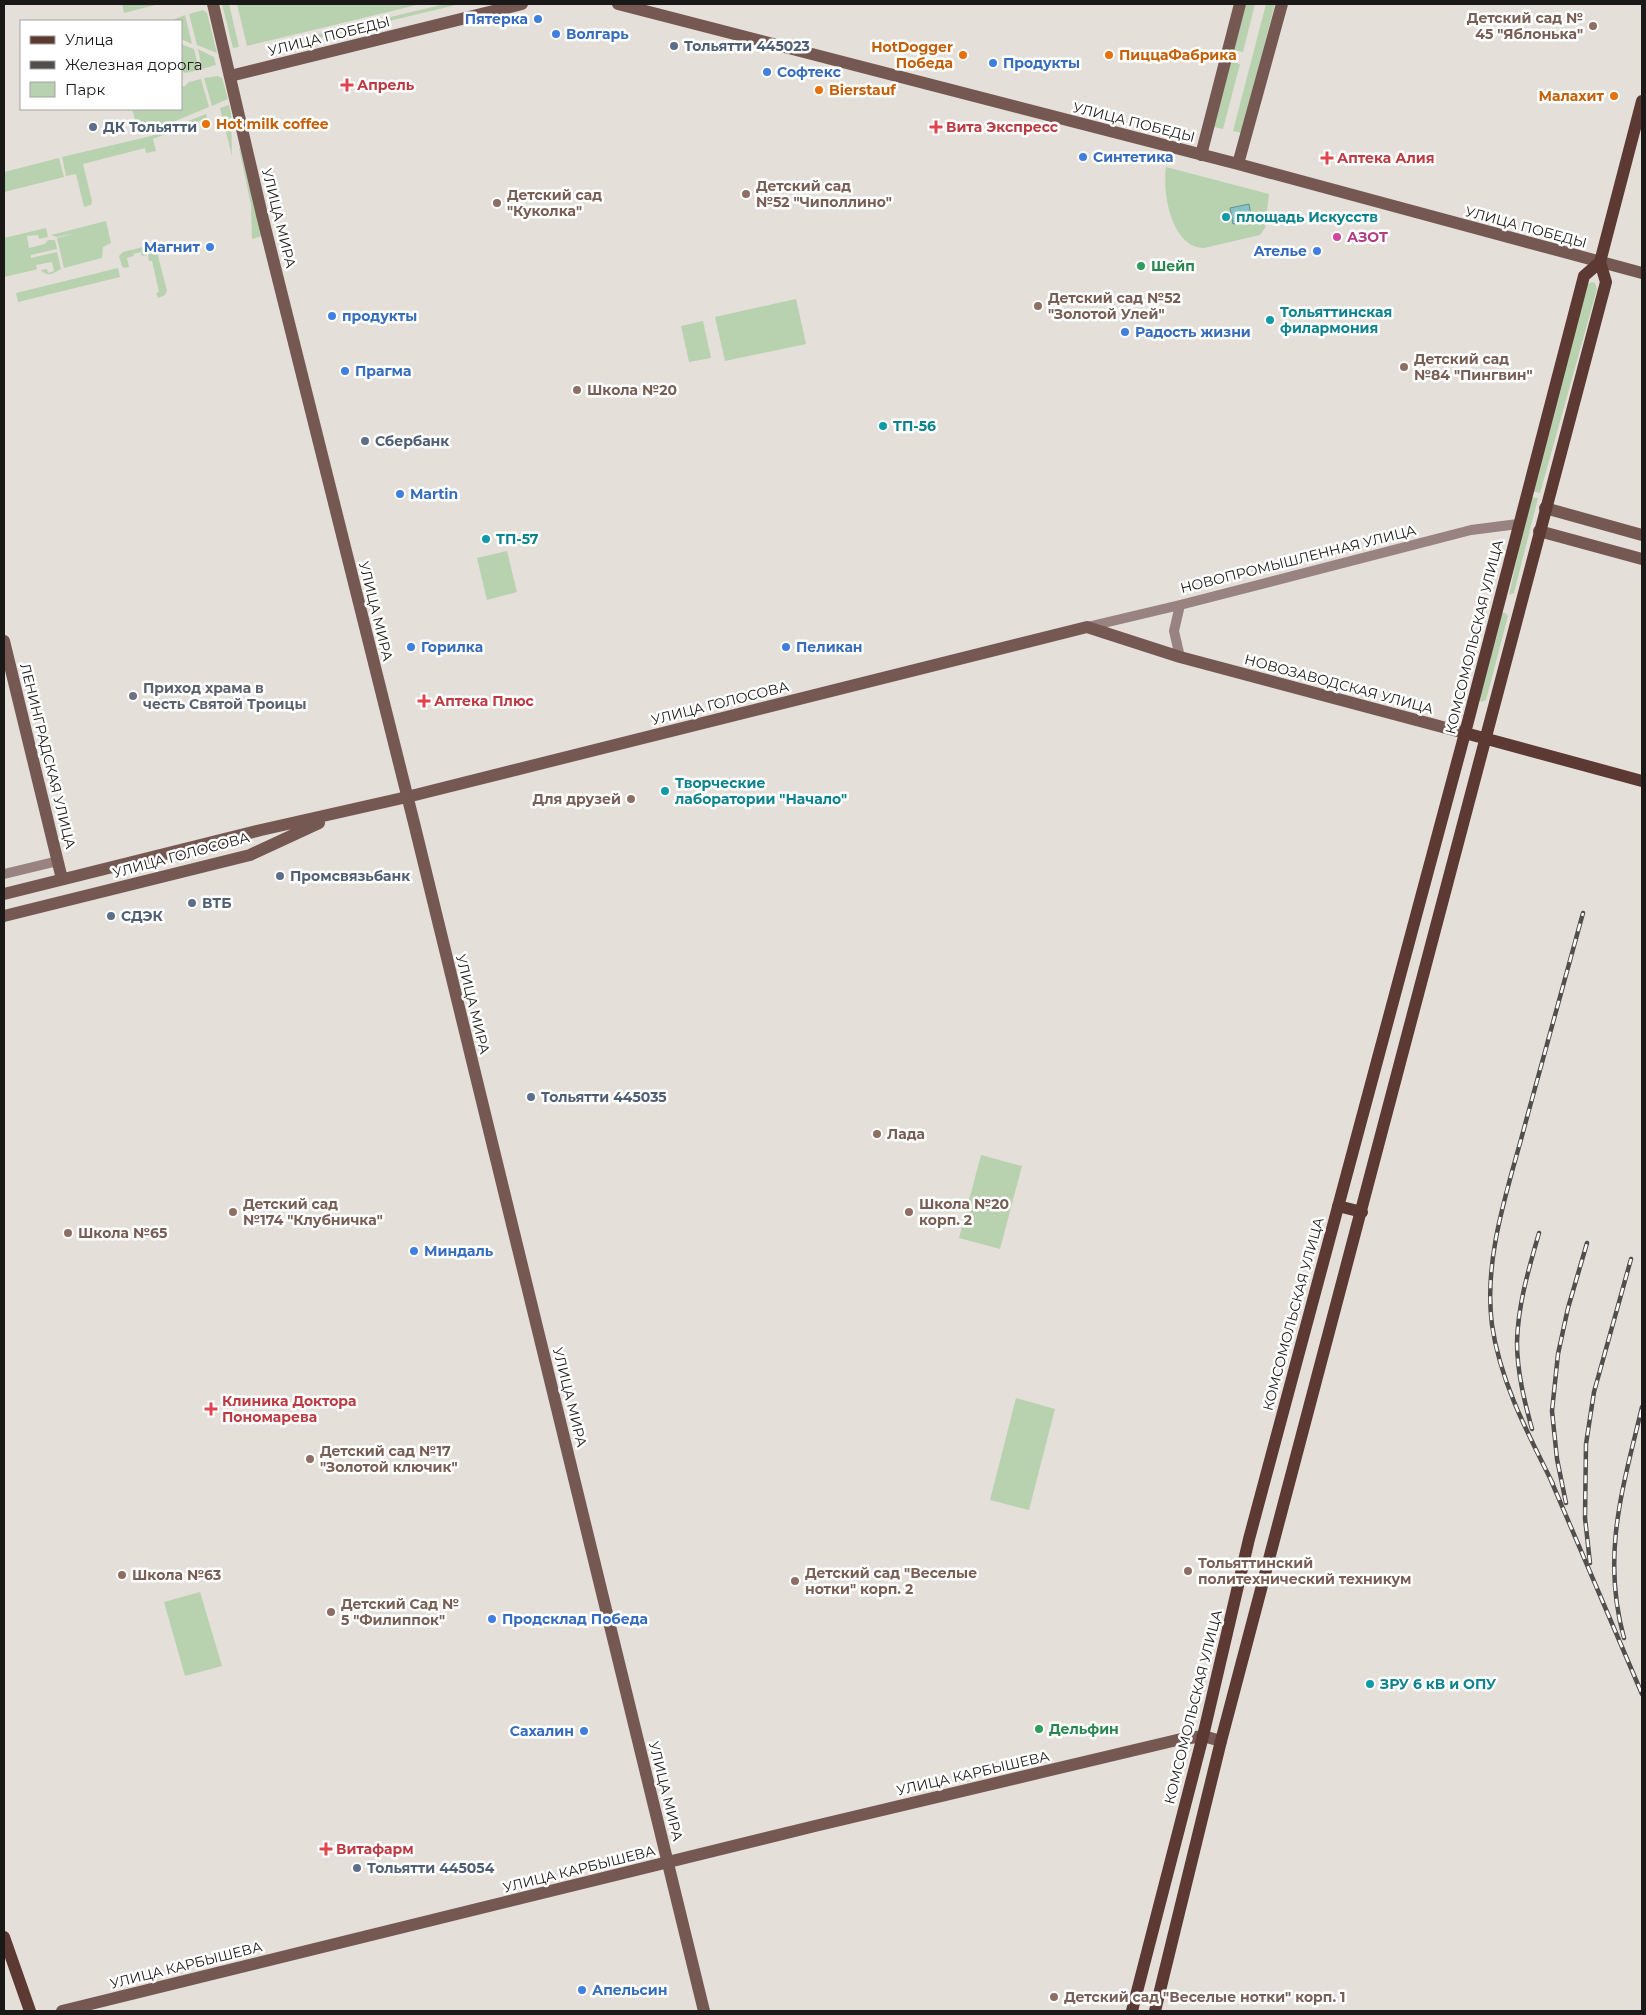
<svg xmlns="http://www.w3.org/2000/svg" width="1646" height="2015" font-family="Montserrat,sans-serif">
	<style>
		.green { fill: #b8d2b0 }
		.water { fill: #87c2c8; stroke: #678f93 }
		.lines { fill: none; stroke-linecap: round; stroke-linejoin: round }
		.street { stroke: #998380; stroke-width: 10 }
		.secondary { stroke: #765853; stroke-width: 12 }
		.primary { stroke: #5d3933; stroke-width: 12 }
		.rail-casing { stroke: #514e4b; stroke-width: 4.5 }
		.rail { stroke: #fff; stroke-width: 2.5; stroke-dasharray: 8; stroke-linecap: butt }
		.shop-dot { fill: #3f7fe0; stroke: #fff; stroke-width: 2 }
		.education-dot { fill: #8d6e63; stroke: #fff; stroke-width: 2 }
		.service-dot { fill: #5c6f8a; stroke: #fff; stroke-width: 2 }
		.food-dot { fill: #e8710a; stroke: #fff; stroke-width: 2 }
		.health-dot { fill: #e0444e; stroke: #fff; stroke-width: 2 }
		.culture-dot { fill: #0f9aa8; stroke: #fff; stroke-width: 2 }
		.hotel-dot { fill: #d1479c; stroke: #fff; stroke-width: 2 }
		.leisure-dot { fill: #2e9e5b; stroke: #fff; stroke-width: 2 }
		.worship-dot { fill: #6b7280; stroke: #fff; stroke-width: 2 }
		.labels { text-anchor: middle; dominant-baseline: central; stroke-width: 5; stroke-linejoin: round; paint-order: stroke }
		.education-label { font-size: 14px; font-weight: bold; fill: #785e54; stroke: #fff; text-anchor: start }
		.shop-label { font-size: 14px; font-weight: bold; fill: #366cbe; stroke: #fff; text-anchor: start }
		.street-label { font-size: 14px; fill: #1b1917; stroke: #fff }
		.service-label { font-size: 14px; font-weight: bold; fill: #4e5e75; stroke: #fff; text-anchor: start }
		.food-label { font-size: 14px; font-weight: bold; fill: #c56008; stroke: #fff; text-anchor: start }
		.health-label { font-size: 14px; font-weight: bold; fill: #be3a42; stroke: #fff; text-anchor: start }
		.culture-label { font-size: 14px; font-weight: bold; fill: #0d838f; stroke: #fff; text-anchor: start }
		.hotel-label { font-size: 14px; font-weight: bold; fill: #b23c85; stroke: #fff; text-anchor: start }
		.leisure-label { font-size: 14px; font-weight: bold; fill: #27864d; stroke: #fff; text-anchor: start }
		.worship-label { font-size: 14px; font-weight: bold; fill: #5b616d; stroke: #fff; text-anchor: start }
	</style>
	<rect width="100%" height="100%" fill="#e4dfd9"/>
	<path class="green" d="M122,4H159L124,13Z
		M222,4H229L239,47L233,48Z
		M237,4H421L247,46Z
		M445,4H460L302,42V38Z
		M1246,4H1255L1243,52L1234,50Z
		M1266,4H1275L1241,133L1233,131Z
		M203,10L207,13L217,53L197,45L189,14Z
		M185,15L192,44L181,39V21H170Z
		M181,44L194,49L199,70L185,73L181,71Z
		M198,49L214,57L216,65L202,69Z
		M1231,61L1240,64L1223,129L1214,127Z
		M218,76L222,78L228,99L212,106L204,78Z
		M201,79L209,107L154,130L152,121L137,126L132,109H181V87L185,86L189,82Z
		M229,105L231,114L232,156L220,108Z
		M206,114L207,118L153,139L156,151L146,153L145,148L83,164L92,201L91,205L84,207L76,174L66,176L62,157L151,136Z
		M239,148H240L262,236L252,239L251,205Z
		M59,158L64,177L4,192V172Z
		M1166,167L1269,194L1265,228L1260,235L1204,248C1171,248 1162,192 1166,167Z
		M106,221L111,243L103,247L102,258L64,268L57,238L76,233L57,237L51,235Z
		M46,228L48,237L39,239L38,235L27,236L29,248L45,244L48,240H55L57,249L31,255V258L57,252L61,269C54,273 48,278 41,270L47,269L48,273L54,271L52,262L36,265L37,269L34,270L4,277V238Z
		M151,245L156,248L167,291L165,295L158,298L156,293L159,292L152,261H149L148,255L142,256L141,252L133,254L134,256L127,258L129,267L124,268L122,266L119,256L123,252Z
		M118,268L120,277L18,302L16,293Z
		M1591,282L1595,283L1597,289L1540,493L1531,491L1587,285Z
		M796,299L806,344L725,361L715,317Z
		M703,321L711,358L689,362L681,326Z
		M1530,497L1538,498L1514,593L1509,595Z
		M507,551L517,592L487,600L477,558Z
		M1502,613H1505L1508,616L1486,700L1482,702L1479,700Z
		M981,1155L1022,1166L1000,1249L959,1238Z
		M1016,1398L1055,1409L1029,1510L990,1500Z
		M200,1592L222,1666L185,1676L164,1602Z"/>
	<path class="water" d="M1249,204L1252,221L1233,224L1230,208Z"/>
	<g class="lines">
		<path class="street" d="M1087,627L1180,605L1471,530L1518,524
			M1180,657L1174,631L1180,605
			M4,874L58,861"/>
		<path class="secondary" d="M213,4L262,215L415,827L704,2011
			M618,4L1238,164L1642,273
			M230,76L522,4
			M1201,155L1240,4
			M1238,164L1282,4
			M1545,508L1642,535
			M1539,531L1642,559
			M4,641L62,879
			M4,894L261,830L407,797L1087,627L1180,657L1465,733
			M4,916L250,855L319,823
			M62,2011L815,1826L1177,1740L1203,1736L1221,1741"/>
		<path class="primary" d="M1465,733L1642,781
			M1338,1206L1362,1212
			M4,1937L30,2011
			M1132,2011L1203,1736L1249,1539L1465,733L1584,276L1600,262
			M1155,2011L1221,1741L1606,282L1600,262L1642,101"/>
		<defs>
			<path id="rail" d="M1532,1429C1524,1400 1517,1371 1517,1342C1518,1304 1529,1268 1539,1233
				M1550,1478L1642,1694
				M1553,1484C1528,1434 1500,1381 1492,1325C1483,1257 1509,1186 1526,1121C1545,1052 1564,982 1583,913
				M1566,1503L1557,1459L1552,1411L1558,1354L1568,1308L1587,1243
				M1590,1563L1585,1518L1586,1444L1594,1392L1631,1259
				M1624,1638C1601,1555 1623,1487 1642,1407"/>
		</defs>
		<use href="#rail" class="rail-casing"/>
		<use href="#rail" class="rail"/>
	</g>
	<g class="shop-dot">
		<circle cx="538" cy="19" r="5"/>
		<circle cx="556" cy="34" r="5"/>
		<circle cx="993" cy="63" r="5"/>
		<circle cx="767" cy="72" r="5"/>
		<circle cx="1083" cy="157" r="5"/>
		<circle cx="210" cy="247" r="5"/>
		<circle cx="1317" cy="251" r="5"/>
		<circle cx="332" cy="316" r="5"/>
		<circle cx="1125" cy="332" r="5"/>
		<circle cx="345" cy="371" r="5"/>
		<circle cx="400" cy="494" r="5"/>
		<circle cx="411" cy="647" r="5"/>
		<circle cx="786" cy="647" r="5"/>
		<circle cx="414" cy="1251" r="5"/>
		<circle cx="492" cy="1619" r="5"/>
		<circle cx="584" cy="1731" r="5"/>
		<circle cx="582" cy="1990" r="5"/>
	</g>
	<g class="education-dot">
		<circle cx="1593" cy="26" r="5"/>
		<circle cx="746" cy="194" r="5"/>
		<circle cx="497" cy="203" r="5"/>
		<circle cx="1038" cy="306" r="5"/>
		<circle cx="1404" cy="367" r="5"/>
		<circle cx="577" cy="390" r="5"/>
		<circle cx="631" cy="799" r="5"/>
		<circle cx="877" cy="1134" r="5"/>
		<circle cx="233" cy="1212" r="5"/>
		<circle cx="909" cy="1212" r="5"/>
		<circle cx="68" cy="1233" r="5"/>
		<circle cx="310" cy="1459" r="5"/>
		<circle cx="1188" cy="1571" r="5"/>
		<circle cx="122" cy="1575" r="5"/>
		<circle cx="795" cy="1581" r="5"/>
		<circle cx="331" cy="1612" r="5"/>
		<circle cx="1054" cy="1997" r="5"/>
	</g>
	<g class="service-dot">
		<circle cx="674" cy="46" r="5"/>
		<circle cx="93" cy="127" r="5"/>
		<circle cx="365" cy="441" r="5"/>
		<circle cx="280" cy="876" r="5"/>
		<circle cx="192" cy="903" r="5"/>
		<circle cx="111" cy="916" r="5"/>
		<circle cx="531" cy="1097" r="5"/>
		<circle cx="357" cy="1868" r="5"/>
	</g>
	<g class="food-dot">
		<circle cx="963" cy="55" r="5"/>
		<circle cx="1109" cy="55" r="5"/>
		<circle cx="819" cy="90" r="5"/>
		<circle cx="1614" cy="96" r="5"/>
		<circle cx="206" cy="124" r="5"/>
	</g>
	<g class="health-dot">
		<path d="M344.5 77.5h5v5h5v5h-5v5h-5v-5h-5v-5h5z"/>
		<path d="M933.5 119.5h5v5h5v5h-5v5h-5v-5h-5v-5h5z"/>
		<path d="M1324.5 150.5h5v5h5v5h-5v5h-5v-5h-5v-5h5z"/>
		<path d="M421.5 693.5h5v5h5v5h-5v5h-5v-5h-5v-5h5z"/>
		<path d="M208.5 1401.5h5v5h5v5h-5v5h-5v-5h-5v-5h5z"/>
		<path d="M323.5 1841.5h5v5h5v5h-5v5h-5v-5h-5v-5h5z"/>
	</g>
	<g class="culture-dot">
		<circle cx="1226" cy="217" r="5"/>
		<circle cx="1270" cy="320" r="5"/>
		<circle cx="883" cy="426" r="5"/>
		<circle cx="486" cy="539" r="5"/>
		<circle cx="665" cy="791" r="5"/>
		<circle cx="1370" cy="1684" r="5"/>
	</g>
	<circle class="hotel-dot" cx="1337" cy="237" r="5"/>
	<g class="leisure-dot">
		<circle cx="1141" cy="266" r="5"/>
		<circle cx="1039" cy="1729" r="5"/>
	</g>
	<circle class="worship-dot" cx="133" cy="696" r="5"/>
	<g class="labels">
		<g class="education-label">
			<text x="1583" y="18" text-anchor="end">Детский сад №<tspan x="1583" dy="16">45 "Яблонька"</tspan></text>
			<text x="756" y="186">Детский сад<tspan x="756" dy="16">№52 "Чиполлино"</tspan></text>
			<text x="507" y="195">Детский сад<tspan x="507" dy="16">"Куколка"</tspan></text>
			<text x="1048" y="298">Детский сад №52<tspan x="1048" dy="16">"Золотой Улей"</tspan></text>
			<text x="1414" y="359">Детский сад<tspan x="1414" dy="16">№84 "Пингвин"</tspan></text>
			<text x="587" y="390">Школа №20</text>
			<text x="621" y="799" text-anchor="end">Для друзей</text>
			<text x="887" y="1134">Лада</text>
			<text x="243" y="1204">Детский сад<tspan x="243" dy="16">№174 "Клубничка"</tspan></text>
			<text x="919" y="1204">Школа №20<tspan x="919" dy="16">корп. 2</tspan></text>
			<text x="78" y="1233">Школа №65</text>
			<text x="320" y="1451">Детский сад №17<tspan x="320" dy="16">"Золотой ключик"</tspan></text>
			<text x="1198" y="1563">Тольяттинский<tspan x="1198" dy="16">политехнический техникум</tspan></text>
			<text x="805" y="1573">Детский сад "Веселые<tspan x="805" dy="16">нотки" корп. 2</tspan></text>
			<text x="132" y="1575">Школа №63</text>
			<text x="341" y="1604">Детский Сад №<tspan x="341" dy="16">5 "Филиппок"</tspan></text>
			<text x="1064" y="1997">Детский сад "Веселые нотки" корп. 1</text>
		</g>
		<g class="shop-label">
			<text x="528" y="19" text-anchor="end">Пятерка</text>
			<text x="566" y="34">Волгарь</text>
			<text x="1003" y="63">Продукты</text>
			<text x="777" y="72">Софтекс</text>
			<text x="1093" y="157">Синтетика</text>
			<text x="200" y="247" text-anchor="end">Магнит</text>
			<text x="1307" y="251" text-anchor="end">Ателье</text>
			<text x="342" y="316">продукты</text>
			<text x="1135" y="332">Радость жизни</text>
			<text x="355" y="371">Прагма</text>
			<text x="410" y="494">Martin</text>
			<text x="421" y="647">Горилка</text>
			<text x="796" y="647">Пеликан</text>
			<text x="424" y="1251">Миндаль</text>
			<text x="502" y="1619">Продсклад Победа</text>
			<text x="574" y="1731" text-anchor="end">Сахалин</text>
			<text x="592" y="1990">Апельсин</text>
		</g>
		<g class="street-label">
			<text transform="translate(329 36) rotate(-14)">УЛИЦА ПОБЕДЫ</text>
			<text transform="translate(1134 122) rotate(14)">УЛИЦА ПОБЕДЫ</text>
			<text transform="translate(279 218) rotate(76)">УЛИЦА МИРА</text>
			<text transform="translate(1526 227) rotate(15)">УЛИЦА ПОБЕДЫ</text>
			<text transform="translate(1298 559) rotate(-14)">НОВОПРОМЫШЛЕННАЯ УЛИЦА</text>
			<text transform="translate(376 611) rotate(76)">УЛИЦА МИРА</text>
			<text transform="translate(1474 637) rotate(-76)">КОМСОМОЛЬСКАЯ УЛИЦА</text>
			<text transform="translate(1339 684) rotate(15)">НОВОЗАВОДСКАЯ УЛИЦА</text>
			<text transform="translate(720 703) rotate(-14)">УЛИЦА ГОЛОСОВА</text>
			<text transform="translate(48 756) rotate(76)">ЛЕНИНГРАДСКАЯ УЛИЦА</text>
			<text transform="translate(181 855) rotate(-15)">УЛИЦА ГОЛОСОВА</text>
			<text transform="translate(473 1004) rotate(76)">УЛИЦА МИРА</text>
			<text transform="translate(1293 1314) rotate(-75)">КОМСОМОЛЬСКАЯ УЛИЦА</text>
			<text transform="translate(570 1397) rotate(76)">УЛИЦА МИРА</text>
			<text transform="translate(1193 1707) rotate(-76)">КОМСОМОЛЬСКАЯ УЛИЦА</text>
			<text transform="translate(973 1773) rotate(-13)">УЛИЦА КАРБЫШЕВА</text>
			<text transform="translate(666 1791) rotate(76)">УЛИЦА МИРА</text>
			<text transform="translate(579 1869) rotate(-14)">УЛИЦА КАРБЫШЕВА</text>
			<text transform="translate(186 1965) rotate(-14)">УЛИЦА КАРБЫШЕВА</text>
		</g>
		<g class="service-label">
			<text x="684" y="46">Тольятти 445023</text>
			<text x="103" y="127">ДК Тольятти</text>
			<text x="375" y="441">Сбербанк</text>
			<text x="290" y="876">Промсвязьбанк</text>
			<text x="202" y="903">ВТБ</text>
			<text x="121" y="916">СДЭК</text>
			<text x="541" y="1097">Тольятти 445035</text>
			<text x="367" y="1868">Тольятти 445054</text>
		</g>
		<g class="food-label">
			<text x="953" y="47" text-anchor="end">HotDogger<tspan x="953" dy="16">Победа</tspan></text>
			<text x="1119" y="55">ПиццаФабрика</text>
			<text x="829" y="90">Bierstauf</text>
			<text x="1604" y="96" text-anchor="end">Малахит</text>
			<text x="216" y="124">Hot milk coffee</text>
		</g>
		<g class="health-label">
			<text x="357" y="85">Апрель</text>
			<text x="946" y="127">Вита Экспресс</text>
			<text x="1337" y="158">Аптека Алия</text>
			<text x="434" y="701">Аптека Плюс</text>
			<text x="222" y="1401">Клиника Доктора<tspan x="222" dy="16">Пономарева</tspan></text>
			<text x="336" y="1849">Витафарм</text>
		</g>
		<g class="culture-label">
			<text x="1236" y="217">площадь Искусств</text>
			<text x="1280" y="312">Тольяттинская<tspan x="1280" dy="16">филармония</tspan></text>
			<text x="893" y="426">ТП-56</text>
			<text x="496" y="539">ТП-57</text>
			<text x="675" y="783">Творческие<tspan x="675" dy="16">лаборатории "Начало"</tspan></text>
			<text x="1380" y="1684">ЗРУ 6 кВ и ОПУ</text>
		</g>
		<g class="hotel-label">
			<text x="1347" y="237">АЗОТ</text>
		</g>
		<g class="leisure-label">
			<text x="1151" y="266">Шейп</text>
			<text x="1049" y="1729">Дельфин</text>
		</g>
		<g class="worship-label">
			<text x="143" y="688">Приход храма в<tspan x="143" dy="16">честь Святой Троицы</tspan></text>
		</g>
	</g>
	<rect width="1646" height="2015" fill="none" stroke="#1b1917" stroke-width="10"/>
	<rect x="20" y="20" width="162" height="90" fill="#ffffff" stroke="#a4a3a2"/>
	<rect x="30" y="36" width="25" height="8" fill="#5d3933" stroke="#a4a3a2"/>
	<text x="65" y="45" font-size="15" fill="#1b1917">Улица</text>
	<rect x="30" y="61" width="25" height="8" fill="#514e4b" stroke="#a4a3a2"/>
	<text x="65" y="70" font-size="15" fill="#1b1917">Железная дорога</text>
	<rect x="30" y="82" width="25" height="15" fill="#b8d2b0" stroke="#a4a3a2"/>
	<text x="65" y="95" font-size="15" fill="#1b1917">Парк</text>
</svg>
